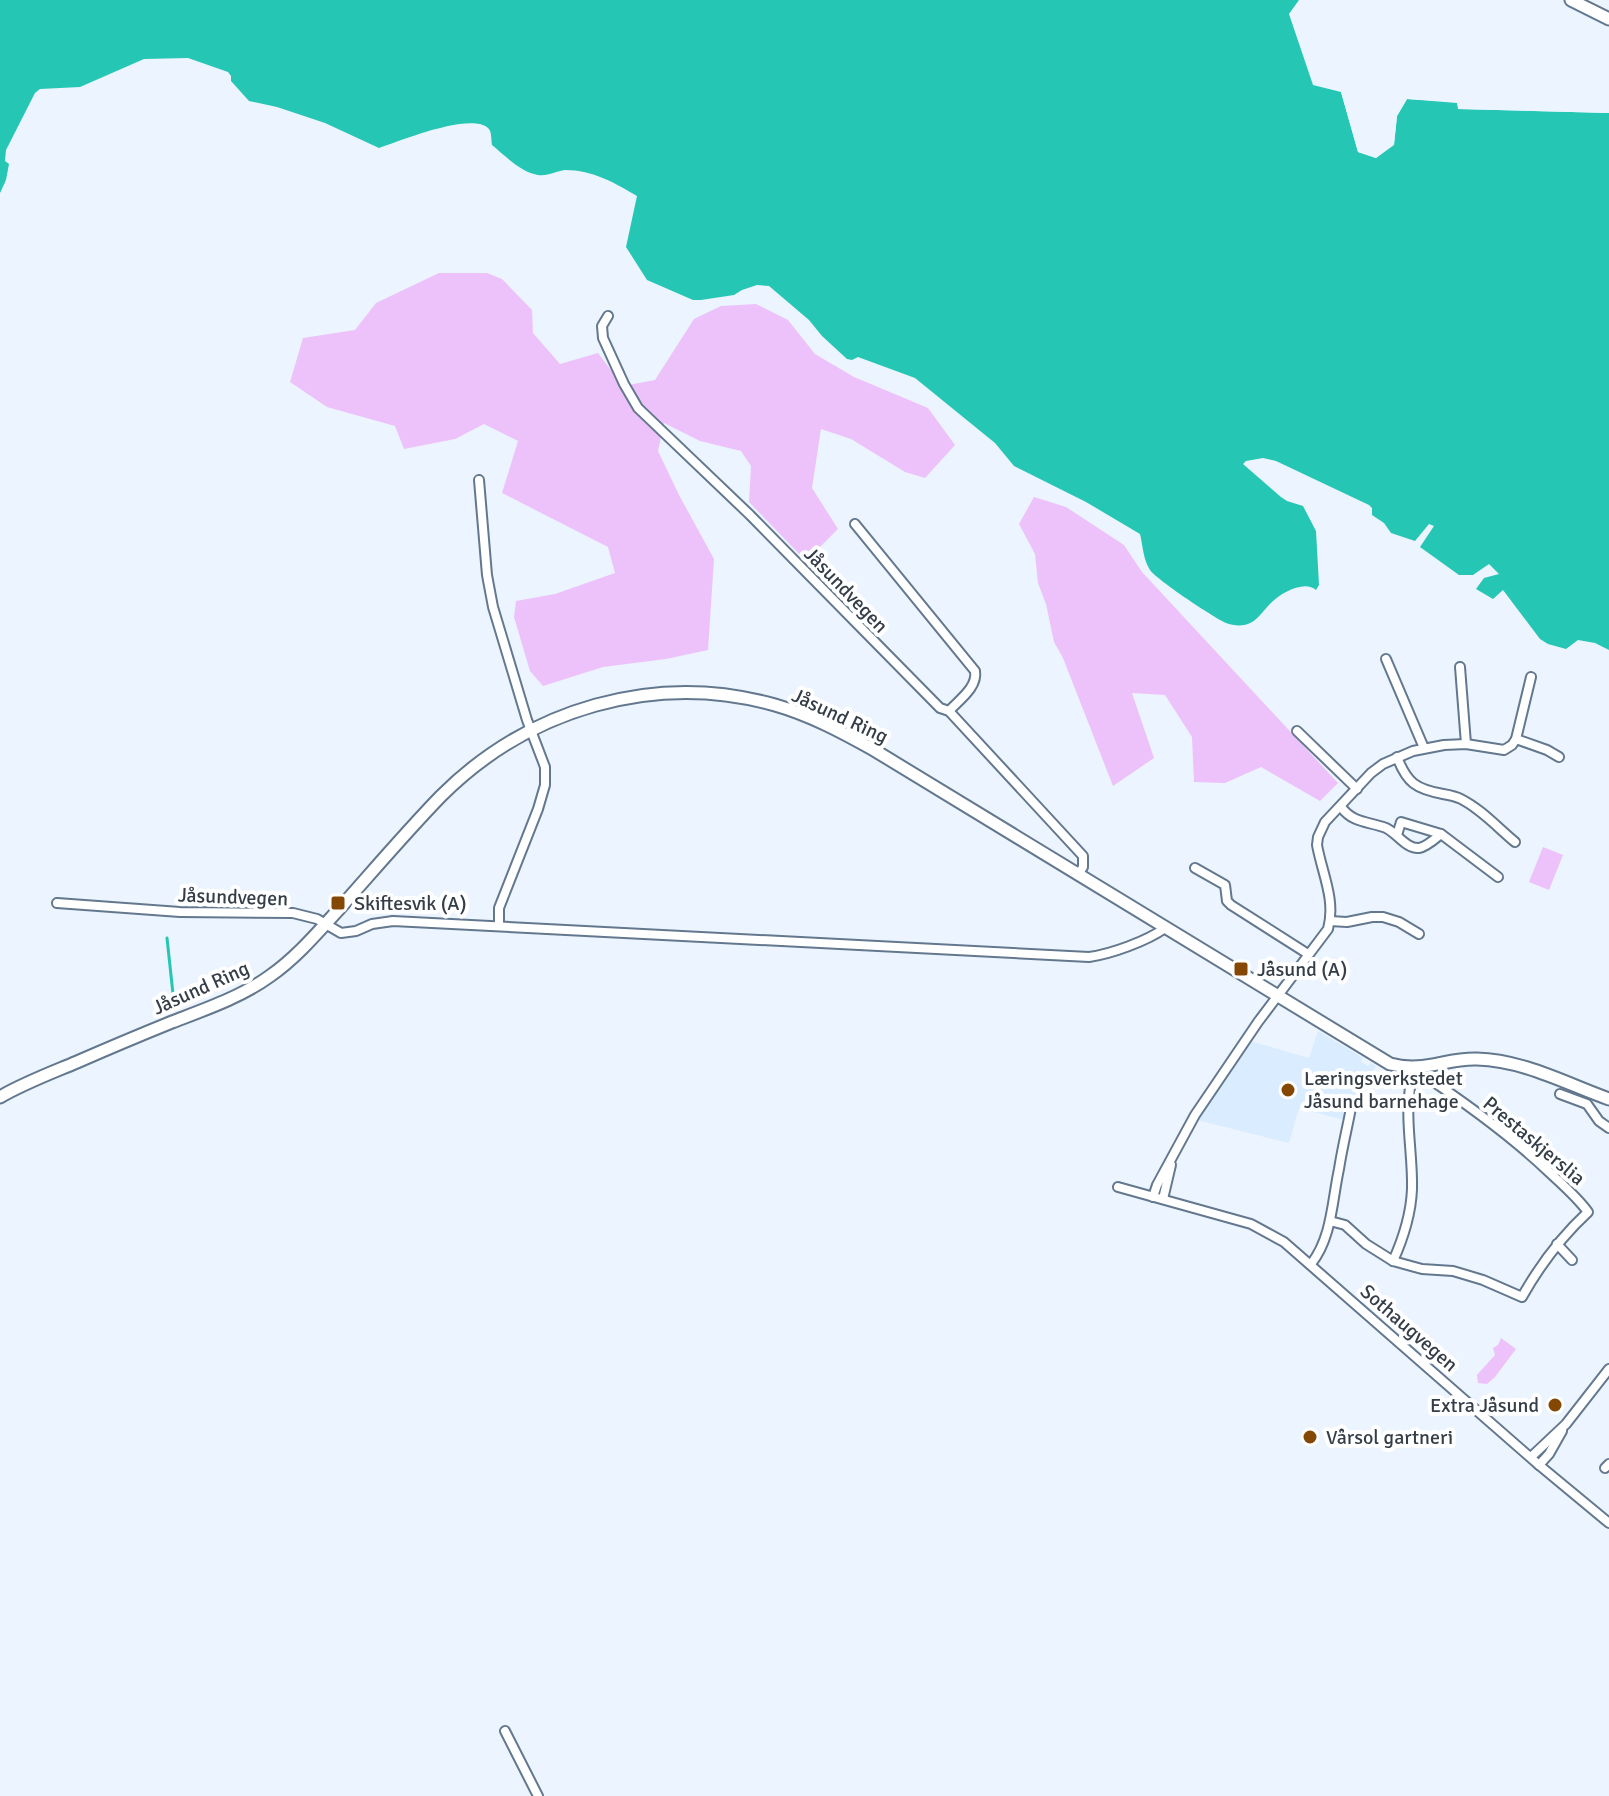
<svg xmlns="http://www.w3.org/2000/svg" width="1609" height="1796" font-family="Signika,sans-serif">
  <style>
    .built { fill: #daecff }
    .green { fill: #edc2fa }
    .water { fill: #26c6b5 }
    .pier { fill: #ebf4ff }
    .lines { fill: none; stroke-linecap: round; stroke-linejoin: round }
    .stream { stroke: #26c6b5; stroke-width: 3 }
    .minor-casing { stroke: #63788e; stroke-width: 12 }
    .secondary-casing { stroke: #63788e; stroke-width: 15 }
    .minor { stroke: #fff; stroke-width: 8 }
    .secondary { stroke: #fff; stroke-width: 11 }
    .poi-dot { fill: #844704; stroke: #fff; stroke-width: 3 }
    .labels { text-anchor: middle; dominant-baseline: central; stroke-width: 8; stroke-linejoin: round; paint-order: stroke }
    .street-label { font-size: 20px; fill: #353e48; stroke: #fff }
    .poi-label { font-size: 20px; fill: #353e48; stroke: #fff; text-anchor: start }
  </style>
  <rect width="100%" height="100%" fill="#ebf4ff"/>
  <path class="built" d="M 1318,1031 L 1363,1058 L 1361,1062 L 1368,1066 L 1371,1063 L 1376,1066 L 1366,1081 L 1355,1107 L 1347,1105 L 1344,1120 L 1299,1108 L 1289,1143 L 1197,1120 L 1221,1082 L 1250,1041 L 1309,1058 Z"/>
  <g class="green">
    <path d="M 439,273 L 487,273 L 502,279 L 532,310 L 533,333 L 560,364 L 598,353 L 623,386 L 655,380 L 694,319 L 721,306 L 756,304 L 788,320 L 815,354 L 854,377 L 928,408 L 955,445 L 925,478 L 905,472 L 851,439 L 821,429 L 812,488 L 838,529 L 806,561 L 749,502 L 751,466 L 741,451 L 700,441 L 664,423 L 658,451 L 679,495 L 714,559 L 708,650 L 666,659 L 603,667 L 543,686 L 530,671 L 514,617 L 516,601 L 555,594 L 615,573 L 608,547 L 502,493 L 518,441 L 484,424 L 455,439 L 404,449 L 395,426 L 327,407 L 290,382 L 303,338 L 355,330 L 376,303 Z"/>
    <path d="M 1034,497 L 1066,507 L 1124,545 L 1142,572 L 1338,783 L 1320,801 L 1261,767 L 1225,783 L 1194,782 L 1192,737 L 1165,695 L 1132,693 L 1154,758 L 1113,786 L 1063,658 L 1054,642 L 1046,604 L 1038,583 L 1035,554 L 1019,524 Z"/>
    <path d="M 1543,847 L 1563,855 L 1549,890 L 1529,882 Z"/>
    <path d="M 1501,1338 L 1516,1349 L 1495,1377 L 1487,1384 L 1478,1383 L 1477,1375 L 1495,1355 L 1493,1348 L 1498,1345 Z"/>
  </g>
  <path class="water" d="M 0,0 L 1299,0 L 1289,14 L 1313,85 L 1341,92 L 1358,152 L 1376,158 L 1394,145 L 1397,116 L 1407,99 L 1457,103 L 1459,109 L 1609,113 L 1609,650 L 1595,643 L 1578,640 L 1566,649 L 1548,644 L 1540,639 L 1503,590 L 1493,599 L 1476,589 L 1484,578 L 1499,574 L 1489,564 L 1473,575 L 1459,575 L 1420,547 L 1434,526 L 1429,524 L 1415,541 L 1391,533 L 1384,523 L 1372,515 L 1372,508 L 1369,505 L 1276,461 L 1263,458 L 1246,461 L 1243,464 L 1281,497 L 1287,501 L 1303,506 L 1316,531 L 1319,585 L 1316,590 C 1305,580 1282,592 1272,602 C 1263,610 1257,623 1244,625 C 1239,626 1231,625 1226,623 C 1213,617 1157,580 1150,570 C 1143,559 1143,546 1140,534 L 1086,502 L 1014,466 L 995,443 L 915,378 L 858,357 L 852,360 L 847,359 L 822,336 L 809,320 L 769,286 L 757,285 L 742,290 L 734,295 L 701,300 L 693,300 L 647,280 L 626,247 L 637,196 C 615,183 593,170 565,170 C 555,171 546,178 534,174 C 519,170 504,155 492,145 C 491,140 492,131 488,128 C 470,112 400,141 379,148 L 325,123 L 277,107 L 249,101 L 231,81 L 231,76 L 228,72 L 188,58 L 144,59 L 80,87 L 40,89 L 35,93 L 6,150 L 5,161 L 9,164 L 6,180 L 0,193 Z"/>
  <path class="pier" d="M 1345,91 L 1361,149 L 1375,154 L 1390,142 L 1393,114 L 1406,95 L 1458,99 L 1461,100 L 1462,105 L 1609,109 L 1609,113 L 1458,109 L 1457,102 L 1407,99 L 1397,116 L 1394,144 L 1376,158 L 1358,152 L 1341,92 Z"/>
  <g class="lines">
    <path class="stream" d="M 167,938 L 173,994"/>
    <g class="minor-casing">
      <g id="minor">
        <path d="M 608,316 L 602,326 L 603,338 L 624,384 L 638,408 L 750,515 L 940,708 L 949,711 L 1083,856 L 1083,867 L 1078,875"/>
        <path d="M 479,480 L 487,575 L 493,607 L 527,720 L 545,767 L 545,785 L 538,809 L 499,908 L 499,926"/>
        <path d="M 855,524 L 975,671 C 978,687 959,700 949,711"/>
        <path d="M 1386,659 L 1424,748"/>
        <path d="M 1460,667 L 1466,744"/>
        <path d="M 1297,731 L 1357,789"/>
        <path d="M 1516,739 L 1547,750 L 1559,757"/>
        <path d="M 1397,757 C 1407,783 1416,789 1443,794 C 1449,795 1455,796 1461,799 C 1481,809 1498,828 1515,842"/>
        <path d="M 1341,807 C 1354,824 1368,821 1386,828 C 1397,833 1406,849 1419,848 C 1426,847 1435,839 1441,834"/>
        <path d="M 1397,835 L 1401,822 L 1441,834 L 1498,877"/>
        <path d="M 1195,868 L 1225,885 L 1227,901 L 1231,905 L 1308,954"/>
        <path d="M 57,903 L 180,912 L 293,913 L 317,919 L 341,933 L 356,931 L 372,924 L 393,921 L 1089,957 C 1111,954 1147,941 1165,928"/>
        <path d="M 1330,921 L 1347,922 L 1372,917 L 1383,917 L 1399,922 L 1419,934"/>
        <path d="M 1560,1094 L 1587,1104 L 1599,1121 L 1609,1128"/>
        <path d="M 1118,1187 L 1251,1224 L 1284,1242 L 1539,1465 L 1609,1523"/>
        <path d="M 1153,1197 L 1157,1185 L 1195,1115 L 1258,1022 L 1328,929 C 1336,900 1322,873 1317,845 L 1318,837 L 1325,822 L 1371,773 L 1383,764 L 1413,751 L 1444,745 L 1466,744 L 1504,750 L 1512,745 L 1516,739 L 1531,677"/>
        <path d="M 1163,1199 L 1171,1165"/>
        <path d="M 1330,1221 L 1345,1225 L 1366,1244 L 1393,1261 L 1422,1269 L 1453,1271 L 1483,1280 L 1522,1297 C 1540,1265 1561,1237 1588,1212 C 1577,1197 1563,1185 1549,1172 C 1510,1135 1467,1104 1422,1074 L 1421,1068"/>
        <path d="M 1557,1244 L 1572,1260"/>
        <path d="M 1393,1261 C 1403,1239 1411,1214 1412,1189 C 1413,1153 1404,1118 1411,1082"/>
        <path d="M 1311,1264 C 1332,1238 1332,1201 1339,1169 C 1342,1149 1347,1129 1351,1108"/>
        <path d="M 1531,1457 L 1566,1424 L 1609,1369"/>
        <path d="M 1539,1465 L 1549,1454 L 1562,1431"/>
        <path d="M 1605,1468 L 1609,1464"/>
        <path d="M 505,1731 L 538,1796"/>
      </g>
    </g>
    <g class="secondary-casing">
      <g id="secondary">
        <path d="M 1571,0 L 1609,19"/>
        <path d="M 0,1097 C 24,1083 51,1073 77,1062 C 109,1048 140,1035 172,1022 C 206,1009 241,997 270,976 C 297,957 318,932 340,908 C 373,871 406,832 441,796 C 528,709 655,671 775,705 C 810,715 842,732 874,750 L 1390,1064 C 1424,1073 1445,1058 1477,1059 C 1523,1060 1567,1084 1609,1099"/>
      </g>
    </g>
    <use href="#minor" class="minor"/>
    <use href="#secondary" class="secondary"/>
  </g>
  <g class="poi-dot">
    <rect x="330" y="895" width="16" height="16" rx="4"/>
    <rect x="1233" y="961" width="16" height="16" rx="4"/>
    <circle cx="1288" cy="1090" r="8"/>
    <circle cx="1555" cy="1405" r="8"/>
    <circle cx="1310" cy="1437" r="8"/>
  </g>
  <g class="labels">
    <g class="street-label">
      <text transform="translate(846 590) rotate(46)">Jåsundvegen</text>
      <text transform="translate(840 716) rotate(25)">Jåsund Ring</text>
      <text transform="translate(233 897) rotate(2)">Jåsundvegen</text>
      <text transform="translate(201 988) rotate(-24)">Jåsund Ring</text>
      <text transform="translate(1534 1141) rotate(40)">Prestaskjerslia</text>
      <text transform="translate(1409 1328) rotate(41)">Sothaugvegen</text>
    </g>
    <g class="poi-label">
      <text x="354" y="903">Skiftesvik (A)</text>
      <text x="1257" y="969">Jåsund (A)</text>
      <text x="1304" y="1078">Læringsverkstedet<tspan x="1304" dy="23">Jåsund barnehage</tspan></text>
      <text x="1539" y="1405" text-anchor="end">Extra Jåsund</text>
      <text x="1326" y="1437">Vårsol gartneri</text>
    </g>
  </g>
</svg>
